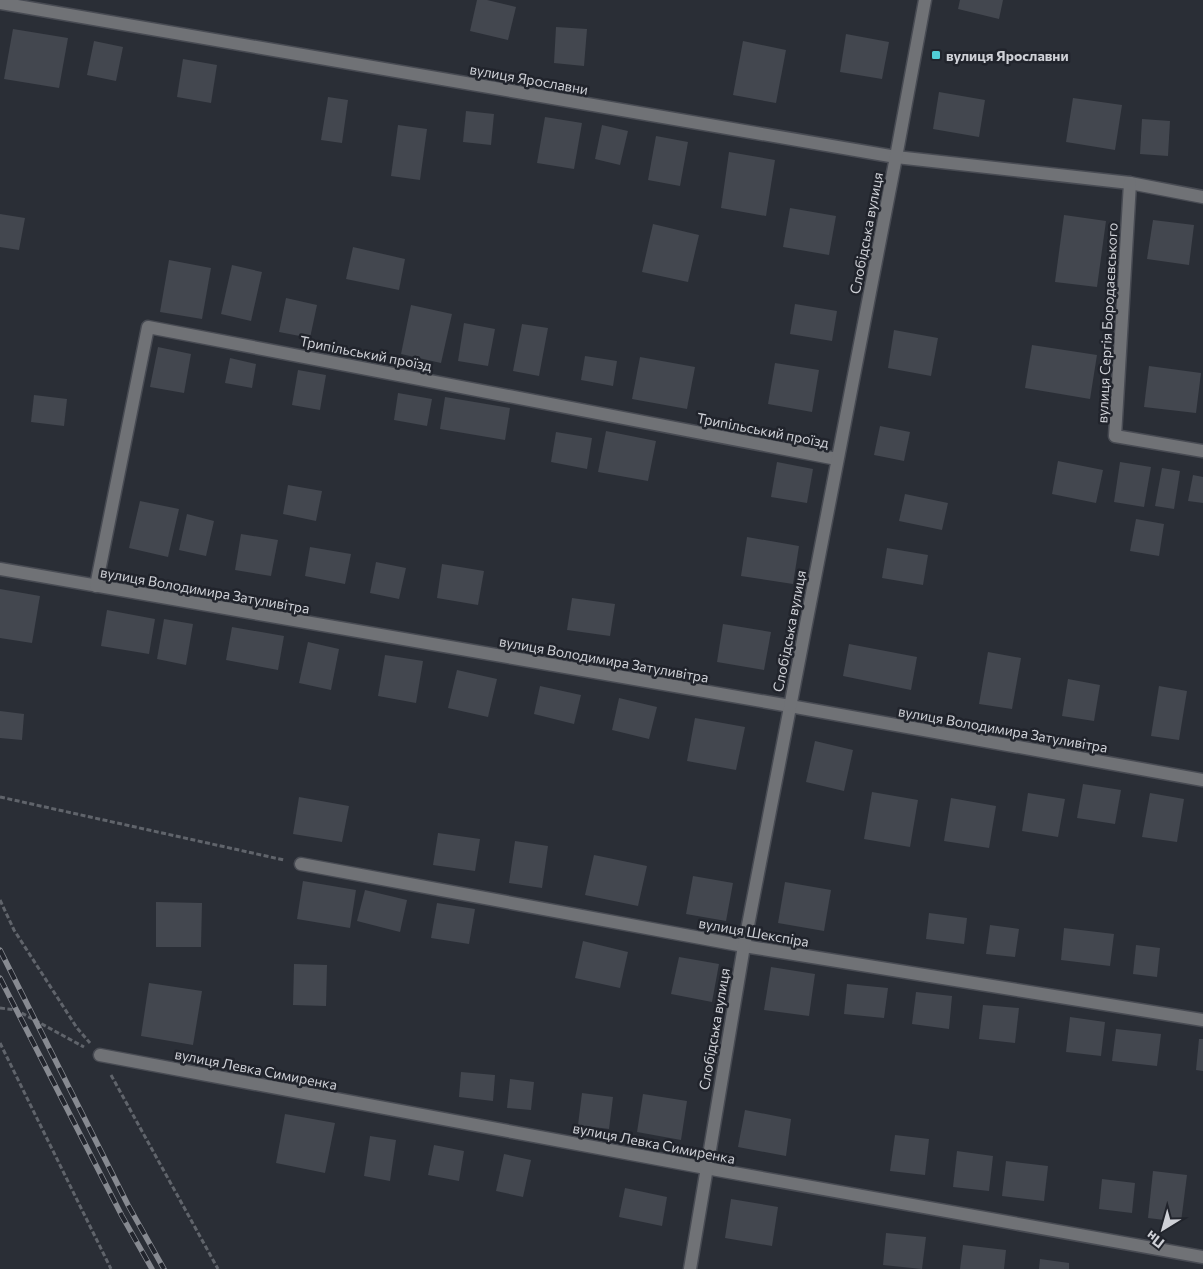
<svg xmlns="http://www.w3.org/2000/svg" width="1203" height="1269" font-family="Commissioner,sans-serif">
  <style>
    .building { fill: #43474f }
    .lines { fill: none; stroke-linecap: round; stroke-linejoin: round }
    .minor-casing { stroke: #484b53; stroke-width: 15 }
    .path { stroke: #60646b; stroke-width: 3; stroke-dasharray: 5 2.5; stroke-linecap: butt }
    .minor { stroke: #707276; stroke-width: 12 }
    .rail-casing { stroke: #878a91; stroke-width: 5.5 }
    .rail { stroke: #21242c; stroke-width: 4; stroke-dasharray: 11; stroke-linecap: butt }
    .poi-dot { fill: #51ccd5; stroke: #21242c; stroke-width: 2 }
    .labels { text-anchor: middle; dominant-baseline: central; stroke-width: 5; stroke-linejoin: round; paint-order: stroke }
    .poi-label { font-size: 14px; font-weight: bold; fill: #cfd1d7; stroke: #21242c; text-anchor: start }
    .street-label { font-size: 14px; fill: #cfd1d7; stroke: #21242c }
  </style>
  <rect width="100%" height="100%" fill="#2a2e36"/>
  <g class="building">
    <path d="M 477,0 L 487,0 L 516,7 L 508,40 L 470,31 Z"/>
    <path d="M 960,0 L 1003,0 L 999,19 L 958,9 Z"/>
    <path d="M 556,27 L 587,29 L 584,66 L 554,63 Z"/>
    <path d="M 13,29 L 68,38 L 59,88 L 4,79 Z"/>
    <path d="M 846,34 L 889,42 L 882,79 L 840,72 Z"/>
    <path d="M 94,41 L 123,47 L 116,81 L 87,75 Z"/>
    <path d="M 743,41 L 786,50 L 776,103 L 733,95 Z"/>
    <path d="M 183,59 L 217,65 L 211,103 L 177,97 Z"/>
    <path d="M 939,92 L 985,100 L 979,137 L 933,129 Z"/>
    <path d="M 328,97 L 348,100 L 342,143 L 321,140 Z"/>
    <path d="M 1073,98 L 1122,105 L 1115,150 L 1066,142 Z"/>
    <path d="M 466,111 L 494,114 L 491,145 L 463,142 Z"/>
    <path d="M 545,117 L 582,123 L 574,169 L 537,163 Z"/>
    <path d="M 1142,119 L 1170,121 L 1168,156 L 1140,154 Z"/>
    <path d="M 398,125 L 427,129 L 420,180 L 391,176 Z"/>
    <path d="M 602,125 L 628,131 L 620,165 L 595,159 Z"/>
    <path d="M 656,136 L 688,142 L 680,186 L 648,180 Z"/>
    <path d="M 729,152 L 775,160 L 766,216 L 721,208 Z"/>
    <path d="M 790,208 L 836,216 L 829,255 L 783,247 Z"/>
    <path d="M 0,214 L 25,218 L 19,250 L 0,247 Z"/>
    <path d="M 1064,215 L 1106,221 L 1097,287 L 1055,282 Z"/>
    <path d="M 1153,220 L 1194,225 L 1189,265 L 1147,259 Z"/>
    <path d="M 653,224 L 699,235 L 688,282 L 642,272 Z"/>
    <path d="M 353,247 L 405,259 L 399,290 L 346,279 Z"/>
    <path d="M 169,260 L 211,268 L 202,319 L 160,312 Z"/>
    <path d="M 232,265 L 262,272 L 251,321 L 221,314 Z"/>
    <path d="M 286,298 L 317,305 L 310,338 L 279,332 Z"/>
    <path d="M 795,304 L 837,311 L 832,341 L 790,334 Z"/>
    <path d="M 411,305 L 452,314 L 441,363 L 401,354 Z"/>
    <path d="M 464,323 L 495,329 L 488,366 L 458,361 Z"/>
    <path d="M 522,324 L 548,328 L 539,376 L 513,371 Z"/>
    <path d="M 894,330 L 938,338 L 931,376 L 888,368 Z"/>
    <path d="M 1032,345 L 1097,355 L 1090,399 L 1025,388 Z"/>
    <path d="M 158,347 L 191,354 L 184,393 L 150,387 Z"/>
    <path d="M 585,356 L 617,361 L 613,386 L 581,380 Z"/>
    <path d="M 640,357 L 695,367 L 687,409 L 632,399 Z"/>
    <path d="M 230,358 L 256,364 L 252,388 L 225,383 Z"/>
    <path d="M 775,363 L 819,370 L 812,412 L 768,404 Z"/>
    <path d="M 1149,366 L 1201,373 L 1196,413 L 1144,407 Z"/>
    <path d="M 298,370 L 326,375 L 320,410 L 292,405 Z"/>
    <path d="M 398,393 L 432,399 L 427,426 L 394,420 Z"/>
    <path d="M 34,395 L 67,399 L 64,426 L 31,422 Z"/>
    <path d="M 445,397 L 510,408 L 505,440 L 440,429 Z"/>
    <path d="M 880,426 L 910,432 L 904,461 L 874,455 Z"/>
    <path d="M 606,431 L 656,441 L 648,481 L 598,472 Z"/>
    <path d="M 556,432 L 592,438 L 587,469 L 551,462 Z"/>
    <path d="M 1058,461 L 1103,470 L 1096,503 L 1052,494 Z"/>
    <path d="M 777,462 L 813,469 L 807,503 L 771,497 Z"/>
    <path d="M 1120,462 L 1151,467 L 1144,507 L 1114,502 Z"/>
    <path d="M 1162,468 L 1180,471 L 1174,509 L 1155,506 Z"/>
    <path d="M 1193,475 L 1203,477 L 1203,503 L 1188,501 Z"/>
    <path d="M 288,485 L 322,491 L 316,521 L 283,514 Z"/>
    <path d="M 905,494 L 948,503 L 942,530 L 899,521 Z"/>
    <path d="M 140,501 L 179,509 L 168,557 L 129,548 Z"/>
    <path d="M 187,514 L 214,521 L 206,556 L 179,550 Z"/>
    <path d="M 1136,519 L 1164,524 L 1159,556 L 1130,551 Z"/>
    <path d="M 241,534 L 278,540 L 271,576 L 235,570 Z"/>
    <path d="M 747,537 L 799,546 L 793,584 L 741,576 Z"/>
    <path d="M 310,547 L 351,554 L 345,584 L 305,576 Z"/>
    <path d="M 887,548 L 928,555 L 923,585 L 882,578 Z"/>
    <path d="M 376,562 L 406,568 L 399,599 L 370,593 Z"/>
    <path d="M 442,564 L 484,571 L 478,605 L 437,598 Z"/>
    <path d="M 0,589 L 40,596 L 32,643 L 0,638 Z"/>
    <path d="M 572,598 L 615,604 L 610,636 L 567,630 Z"/>
    <path d="M 107,610 L 155,619 L 149,654 L 101,646 Z"/>
    <path d="M 164,619 L 193,624 L 186,665 L 157,659 Z"/>
    <path d="M 723,624 L 771,632 L 764,670 L 717,662 Z"/>
    <path d="M 232,627 L 284,636 L 278,670 L 226,660 Z"/>
    <path d="M 308,642 L 339,649 L 331,690 L 299,683 Z"/>
    <path d="M 849,644 L 917,657 L 911,690 L 843,676 Z"/>
    <path d="M 988,652 L 1021,658 L 1012,709 L 979,704 Z"/>
    <path d="M 385,655 L 423,661 L 416,703 L 378,696 Z"/>
    <path d="M 457,670 L 497,679 L 488,717 L 448,708 Z"/>
    <path d="M 1068,679 L 1100,685 L 1094,721 L 1062,716 Z"/>
    <path d="M 540,686 L 581,695 L 574,724 L 534,714 Z"/>
    <path d="M 1159,686 L 1187,691 L 1179,740 L 1151,736 Z"/>
    <path d="M 619,698 L 657,707 L 649,739 L 612,730 Z"/>
    <path d="M 0,711 L 24,714 L 22,740 L 0,738 Z"/>
    <path d="M 695,718 L 745,727 L 736,770 L 687,761 Z"/>
    <path d="M 815,741 L 853,750 L 844,791 L 806,782 Z"/>
    <path d="M 1083,784 L 1121,790 L 1115,824 L 1077,818 Z"/>
    <path d="M 872,792 L 918,800 L 910,847 L 864,839 Z"/>
    <path d="M 1028,793 L 1065,799 L 1058,837 L 1022,831 Z"/>
    <path d="M 1150,793 L 1184,799 L 1177,842 L 1142,837 Z"/>
    <path d="M 299,797 L 349,806 L 342,842 L 293,834 Z"/>
    <path d="M 951,798 L 996,806 L 989,848 L 944,841 Z"/>
    <path d="M 438,833 L 480,839 L 475,871 L 433,865 Z"/>
    <path d="M 515,841 L 548,846 L 542,888 L 509,883 Z"/>
    <path d="M 594,855 L 647,866 L 638,906 L 585,895 Z"/>
    <path d="M 693,876 L 733,883 L 726,921 L 686,914 Z"/>
    <path d="M 303,881 L 356,890 L 350,928 L 297,919 Z"/>
    <path d="M 785,882 L 831,890 L 824,931 L 778,923 Z"/>
    <path d="M 365,890 L 407,900 L 400,932 L 357,921 Z"/>
    <path d="M 156,902 L 202,903 L 201,947 L 156,947 Z"/>
    <path d="M 437,903 L 475,909 L 469,944 L 431,938 Z"/>
    <path d="M 929,913 L 967,918 L 964,944 L 926,939 Z"/>
    <path d="M 990,925 L 1019,929 L 1015,957 L 986,954 Z"/>
    <path d="M 1064,928 L 1114,934 L 1110,966 L 1061,960 Z"/>
    <path d="M 583,941 L 628,952 L 620,988 L 575,978 Z"/>
    <path d="M 1136,945 L 1160,948 L 1157,977 L 1133,974 Z"/>
    <path d="M 679,957 L 719,964 L 712,1002 L 671,994 Z"/>
    <path d="M 294,964 L 327,965 L 326,1006 L 293,1005 Z"/>
    <path d="M 771,967 L 815,974 L 809,1016 L 764,1010 Z"/>
    <path d="M 149,983 L 202,991 L 193,1045 L 141,1036 Z"/>
    <path d="M 847,984 L 888,988 L 884,1018 L 844,1014 Z"/>
    <path d="M 916,992 L 952,996 L 949,1029 L 912,1024 Z"/>
    <path d="M 983,1005 L 1019,1008 L 1015,1043 L 979,1039 Z"/>
    <path d="M 1070,1017 L 1105,1022 L 1101,1056 L 1066,1052 Z"/>
    <path d="M 1116,1029 L 1161,1034 L 1157,1066 L 1112,1061 Z"/>
    <path d="M 1199,1039 L 1203,1039 L 1203,1071 L 1196,1070 Z"/>
    <path d="M 461,1072 L 495,1075 L 493,1101 L 459,1097 Z"/>
    <path d="M 510,1079 L 534,1082 L 531,1110 L 507,1108 Z"/>
    <path d="M 582,1093 L 613,1097 L 609,1129 L 578,1125 Z"/>
    <path d="M 643,1094 L 687,1101 L 681,1140 L 637,1132 Z"/>
    <path d="M 745,1110 L 791,1119 L 786,1156 L 738,1147 Z"/>
    <path d="M 285,1114 L 335,1123 L 325,1173 L 276,1163 Z"/>
    <path d="M 895,1135 L 929,1139 L 925,1175 L 890,1171 Z"/>
    <path d="M 370,1136 L 396,1140 L 390,1181 L 364,1176 Z"/>
    <path d="M 434,1145 L 464,1151 L 459,1181 L 428,1175 Z"/>
    <path d="M 957,1151 L 993,1156 L 989,1191 L 953,1187 Z"/>
    <path d="M 504,1154 L 531,1160 L 523,1197 L 496,1191 Z"/>
    <path d="M 1006,1161 L 1048,1166 L 1044,1201 L 1002,1196 Z"/>
    <path d="M 1153,1171 L 1187,1175 L 1181,1222 L 1148,1218 Z"/>
    <path d="M 1102,1179 L 1135,1183 L 1132,1213 L 1099,1209 Z"/>
    <path d="M 625,1188 L 667,1197 L 662,1226 L 619,1217 Z"/>
    <path d="M 731,1199 L 778,1207 L 772,1246 L 725,1238 Z"/>
    <path d="M 886,1233 L 926,1237 L 922,1269 L 883,1265 Z"/>
    <path d="M 963,1245 L 1006,1250 L 1004,1269 L 960,1269 Z"/>
    <path d="M 1040,1259 L 1069,1263 L 1069,1269 L 1039,1269 Z"/>
  </g>
  <g class="lines">
    <g class="minor-casing">
      <g id="minor">
        <path d="M 0,3 L 896,157 L 1130,183 L 1203,197"/>
        <path d="M 1130,183 L 1115,436 L 1203,451"/>
        <path d="M 0,569 L 790,706 L 1203,780"/>
        <path d="M 96,586 L 148,327 L 837,459"/>
        <path d="M 301,864 L 744,946 L 1203,1020"/>
        <path d="M 100,1055 L 706,1168 L 1203,1257"/>
        <path d="M 690,1269 L 744,946 L 896,157 L 925,0"/>
      </g>
    </g>
    <g class="path">
      <path d="M 0,797 L 284,860"/>
      <path d="M 0,900 L 14,930 L 77,1028 L 90,1043"/>
      <path d="M 0,1008 L 16,1010 L 84,1047"/>
      <path d="M 0,1043 L 111,1269"/>
      <path d="M 111,1075 L 218,1269"/>
    </g>
    <use href="#minor" class="minor"/>
    <g class="rail-casing">
      <g id="rail">
        <path d="M 0,950 L 128,1205 L 164,1269"/>
        <path d="M 0,978 L 122,1216 L 152,1269"/>
      </g>
    </g>
    <use href="#rail" class="rail"/>
  </g>
  <rect class="poi-dot" x="931" y="50" width="10" height="10" rx="2.5"/>
  <g class="labels">
    <g class="poi-label">
      <text x="946" y="55">вулиця Ярославни</text>
    </g>
    <g class="street-label">
      <text transform="translate(529 79) rotate(10)">вулиця Ярославни</text>
      <text transform="translate(866 233) rotate(-79)">Слобідська вулиця</text>
      <text transform="translate(1107 323) rotate(-87)">вулиця Сергія Бородаєвського</text>
      <text transform="translate(366 353) rotate(11)">Трипільський проїзд</text>
      <text transform="translate(763 430) rotate(11)">Трипільський проїзд</text>
      <text transform="translate(205 590) rotate(10)">вулиця Володимира Затуливітра</text>
      <text transform="translate(789 631) rotate(-79)">Слобідська вулиця</text>
      <text transform="translate(604 659) rotate(10)">вулиця Володимира Затуливітра</text>
      <text transform="translate(1003 729) rotate(10)">вулиця Володимира Затуливітра</text>
      <text transform="translate(754 932) rotate(10)">вулиця Шекспіра</text>
      <text transform="translate(714 1029) rotate(-80)">Слобідська вулиця</text>
      <text transform="translate(256 1069) rotate(11)">вулиця Левка Симиренка</text>
      <text transform="translate(654 1143) rotate(11)">вулиця Левка Симиренка</text>
    </g>
  </g>
  <g transform="translate(1163 1229) rotate(217)" stroke="#21242c" stroke-width="4" paint-order="stroke">
  <path d="M0-4L9 19L0 12L-9 19Z" fill="#cfd1d7"/>
  <text y="-8" font-size="14" font-weight="bold" text-anchor="middle" fill="#cfd1d7">Пн</text>
  </g>
</svg>
